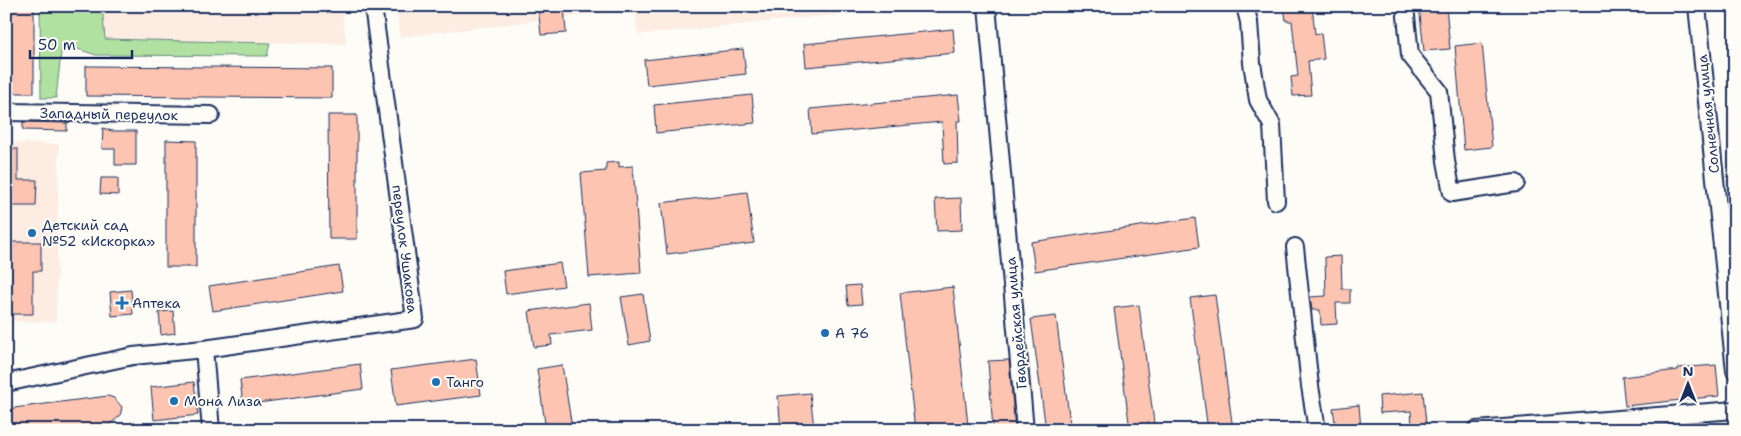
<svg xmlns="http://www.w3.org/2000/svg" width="1741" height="436" font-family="'Shantell Sans',sans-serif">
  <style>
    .built { fill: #fdece2 }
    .green { fill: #b1e1a1; stroke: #668880 }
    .building { fill: #fdc5b1; stroke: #1b2f5e }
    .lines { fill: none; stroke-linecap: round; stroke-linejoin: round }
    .street-casing { stroke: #1b2f5e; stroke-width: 20 }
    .street { stroke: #fdfcf7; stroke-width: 16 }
    .poi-dot { fill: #1f6fb2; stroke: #fdfcf7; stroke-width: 2 }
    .labels { text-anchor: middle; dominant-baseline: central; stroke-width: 4; stroke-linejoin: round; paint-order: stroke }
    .street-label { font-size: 14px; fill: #1b2f5e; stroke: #fdfcf7 }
    .poi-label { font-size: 14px; fill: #1b2f5e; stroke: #fdfcf7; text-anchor: start }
  </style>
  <rect width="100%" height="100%" fill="#fdfcf7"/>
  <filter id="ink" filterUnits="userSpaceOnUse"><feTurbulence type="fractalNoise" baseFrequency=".02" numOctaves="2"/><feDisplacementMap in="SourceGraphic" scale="10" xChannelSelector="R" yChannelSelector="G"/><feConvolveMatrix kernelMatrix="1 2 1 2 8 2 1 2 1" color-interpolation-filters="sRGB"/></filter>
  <g filter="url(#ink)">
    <g class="built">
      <path d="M 102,6 L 342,6 L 346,44 L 105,39 Z"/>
      <path d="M 396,6 L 616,6 L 616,11 L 400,37 Z"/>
      <path d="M 634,6 L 923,6 L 638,35 Z"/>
      <path d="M 6,143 L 59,144 L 56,322 L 6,321 Z"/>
    </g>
    <path class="green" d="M 40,6 L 102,6 L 105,39 L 270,43 L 267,56 L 96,55 L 62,44 L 56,98 L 41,98 Z"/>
    <g class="building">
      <rect x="8" y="6" width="26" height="87"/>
      <path d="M 538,6 L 564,6 L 566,33 L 541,35 Z"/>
      <path d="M 1284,6 L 1312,6 L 1315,34 L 1321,33 L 1324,59 L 1308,61 L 1311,95 L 1293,96 L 1291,77 L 1298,76 L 1292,21 L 1286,21 Z"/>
      <path d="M 1419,6 L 1446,6 L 1450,49 L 1424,51 Z"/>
      <path d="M 953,29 L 955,53 L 806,67 L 804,44 Z"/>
      <path d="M 1482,43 L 1492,147 L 1464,150 L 1455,46 Z"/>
      <path d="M 743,49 L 746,74 L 647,85 L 644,60 Z"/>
      <path d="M 86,66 L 332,68 L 332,98 L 86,96 Z"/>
      <path d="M 752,95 L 755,123 L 656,133 L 654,105 Z"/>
      <path d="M 958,95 L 961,121 L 957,121 L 958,163 L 944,164 L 942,122 L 812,134 L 810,109 Z"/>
      <path d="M 328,115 L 357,115 L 357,239 L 329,239 Z"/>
      <path d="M 23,122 L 67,123 L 67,131 L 23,130 Z"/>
      <path d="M 103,128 L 112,131 L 136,131 L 136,165 L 115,165 L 115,149 L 102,149 Z"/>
      <path d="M 166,140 L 196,141 L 196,267 L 166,267 Z"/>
      <path d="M 6,149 L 18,149 L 18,180 L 37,180 L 36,206 L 6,206 Z"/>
      <path d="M 619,162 L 619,167 L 633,166 L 641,273 L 589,277 L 581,173 L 606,171 L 606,163 Z"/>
      <path d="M 101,178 L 118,178 L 118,195 L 100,194 Z"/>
      <path d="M 747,192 L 754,243 L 667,254 L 661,203 Z"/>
      <path d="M 961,198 L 962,230 L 937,231 L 935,199 Z"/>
      <path d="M 1195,218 L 1199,247 L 1035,271 L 1031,242 Z"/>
      <path d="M 6,242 L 41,242 L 41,271 L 33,271 L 33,314 L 6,314 L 7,289 L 9,289 L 9,256 L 6,256 Z"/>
      <path d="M 1341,256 L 1342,289 L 1350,289 L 1350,303 L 1336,303 L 1337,324 L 1321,325 L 1320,310 L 1312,310 L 1310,297 L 1326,296 L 1325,257 Z"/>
      <path d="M 560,263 L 564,286 L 506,294 L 503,271 Z"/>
      <path d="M 339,266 L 343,291 L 213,311 L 209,286 Z"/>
      <path d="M 860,285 L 862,304 L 848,305 L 846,286 Z"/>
      <path d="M 953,287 L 968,425 L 915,430 L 900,293 Z"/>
      <path d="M 131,290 L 133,314 L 112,316 L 110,292 Z"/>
      <path d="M 643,294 L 650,341 L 629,345 L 621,297 Z"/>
      <path d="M 1215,295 L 1233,430 L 1208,430 L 1190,298 Z"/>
      <path d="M 589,303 L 592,330 L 551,335 L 552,345 L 534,347 L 529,311 Z"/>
      <path d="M 1139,305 L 1149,385 L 1155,430 L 1130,430 L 1114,308 Z"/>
      <path d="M 173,311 L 175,333 L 161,335 L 159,312 Z"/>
      <path d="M 1056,316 L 1061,356 L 1071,430 L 1046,430 L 1031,319 Z"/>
      <path d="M 476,359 L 481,395 L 396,406 L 391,370 Z"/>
      <path d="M 1009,360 L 1015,430 L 993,430 L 988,361 Z"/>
      <path d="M 360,364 L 363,389 L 243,405 L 240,380 Z"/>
      <path d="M 562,365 L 572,428 L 546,430 L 537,369 Z"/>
      <path d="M 1716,365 L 1719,396 L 1625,406 L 1622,377 L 1678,370 L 1678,368 Z"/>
      <path d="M 194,382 L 198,415 L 154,420 L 151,387 Z"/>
      <path d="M 1423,392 L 1426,424 L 1412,425 L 1411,411 L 1380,413 L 1379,396 Z"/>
      <path d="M 810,393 L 814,428 L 781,430 L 778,396 Z"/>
      <path d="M 108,396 L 114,398 L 122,407 L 120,416 L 109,425 L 76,430 L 6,430 L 6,409 Z"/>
      <path d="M 1359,405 L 1361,430 L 1336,430 L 1333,408 Z"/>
    </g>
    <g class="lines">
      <g class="street-casing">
        <g id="street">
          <path d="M 987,6 L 1025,430"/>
          <path d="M 1245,6 L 1249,22 L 1252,63 L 1258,100 L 1272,125 L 1276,201"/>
          <path d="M 1405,6 L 1410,55 L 1439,91 L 1446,161 L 1452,193 L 1516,183"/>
          <path d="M 1697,6 L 1735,371"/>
          <path d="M 6,112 L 211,115"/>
          <path d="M 1295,247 L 1310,386 L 1317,430"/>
          <path d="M 6,383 L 133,356 L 204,349"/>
          <path d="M 211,430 L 204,349 L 415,319 L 373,6"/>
          <path d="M 1476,430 L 1735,410"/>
        </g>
      </g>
      <use href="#street" class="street"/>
    </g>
  </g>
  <g class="poi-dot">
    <circle cx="32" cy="233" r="5"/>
    <path d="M119.5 295.5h5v5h5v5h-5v5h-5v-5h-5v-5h5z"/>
    <circle cx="825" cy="333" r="5"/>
    <circle cx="436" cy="382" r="5"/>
    <circle cx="174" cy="401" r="5"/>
  </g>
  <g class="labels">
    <g class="street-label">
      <text transform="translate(109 114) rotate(1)">Западный переулок</text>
      <text transform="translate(1708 114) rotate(-96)">Солнечная улица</text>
      <text transform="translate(405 249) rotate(83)">переулок Ушакова</text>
      <text transform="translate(1016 323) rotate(-95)">Гвардейская улица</text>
    </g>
    <g class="poi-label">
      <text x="42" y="225">Детский сад<tspan x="42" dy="16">№52 «Искорка»</tspan></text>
      <text x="132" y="303">Аптека</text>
      <text x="835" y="333">А 76</text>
      <text x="446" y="382">Танго</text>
      <text x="184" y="401">Мона Лиза</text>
    </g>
  </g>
  <rect width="1741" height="436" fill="none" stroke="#fdfcf7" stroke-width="25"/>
  <rect x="12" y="12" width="1716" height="411" fill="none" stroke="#1b2f5e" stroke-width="2" filter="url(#ink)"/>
  <g transform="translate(1688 384)" stroke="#fdfcf7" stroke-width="4" paint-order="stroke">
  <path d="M0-4L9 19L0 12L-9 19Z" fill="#1b2f5e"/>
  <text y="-8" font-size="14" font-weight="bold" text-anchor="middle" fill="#1b2f5e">N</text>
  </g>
  <path d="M30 50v8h102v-8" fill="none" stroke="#1b2f5e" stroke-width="2.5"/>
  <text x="38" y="50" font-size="15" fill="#1b2f5e" stroke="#fdfcf7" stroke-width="4" paint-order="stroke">50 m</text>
</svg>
